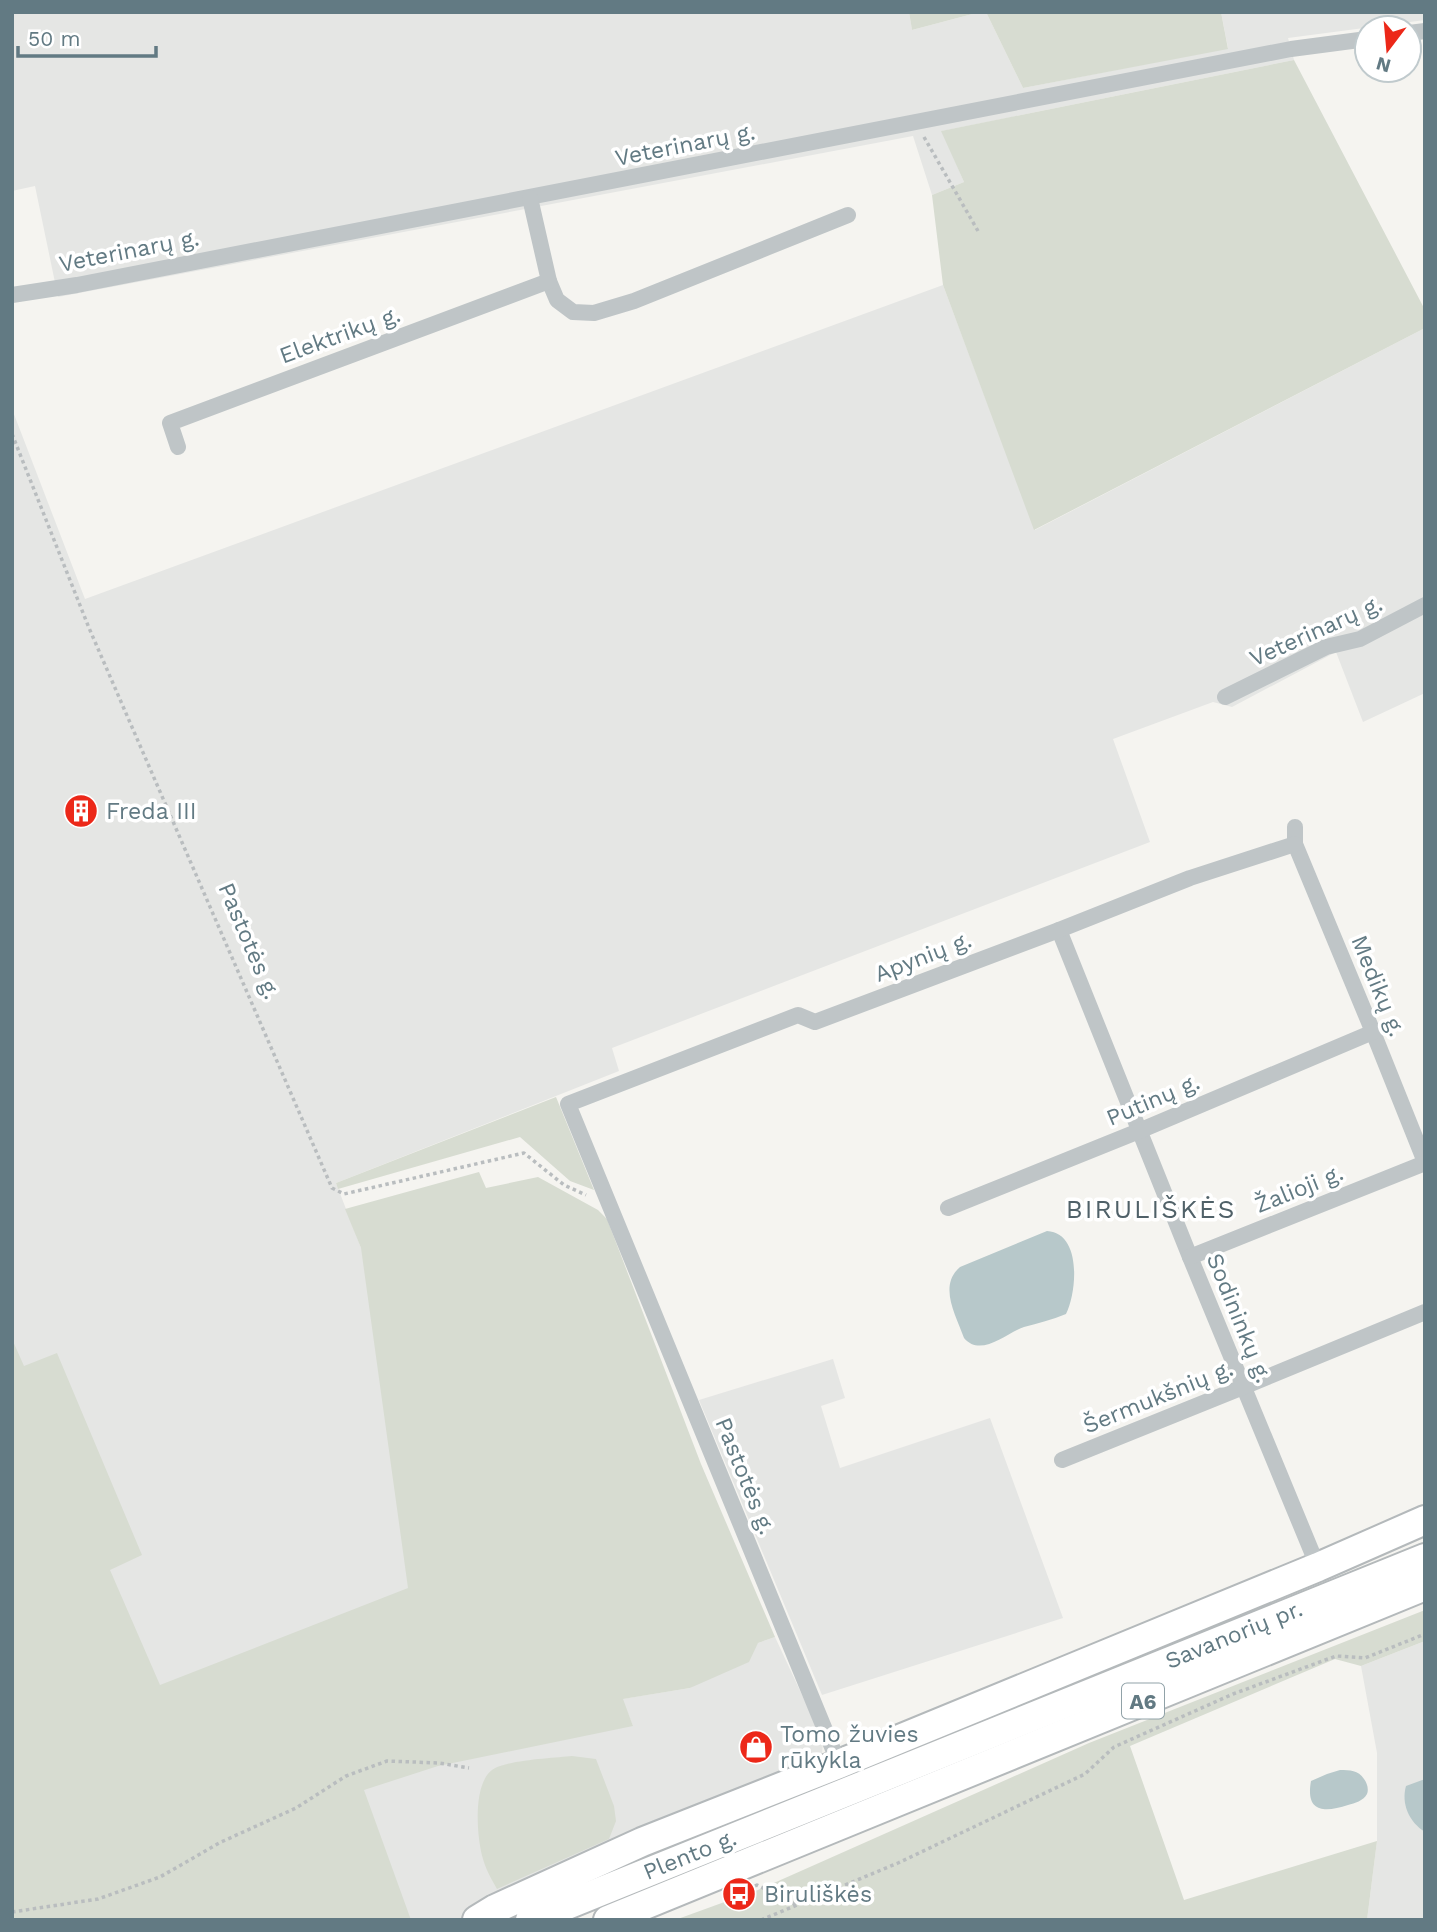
<svg xmlns="http://www.w3.org/2000/svg" width="1437" height="1932" font-family="'Work Sans',sans-serif">
  <style>
    .built { fill: #e5e6e4 }
    .green { fill: #d7dcd1 }
    .water { fill: #b7c8ca }
    .lines { fill: none; stroke-linecap: round; stroke-linejoin: round }
    .highway-casing { stroke: #b4b9bb; stroke-width: 32 }
    .path { stroke: #b9bdbf; stroke-width: 3.5; stroke-dasharray: 3.5 3.5; stroke-linecap: butt }
    .street { stroke: #bfc5c7; stroke-width: 16 }
    .highway { stroke: #fff; stroke-width: 28 }
    .labels { text-anchor: middle; dominant-baseline: central; stroke-width: 7; stroke-linejoin: round; paint-order: stroke }
    .shield { fill: #fff; stroke: #91a2a8; stroke-width: 2 }
    .shield-label { font-size: 21px; font-weight: bold; fill: #627a83 }
    .street-label { font-size: 23px; fill: #627a83; stroke: #fff }
    .poi-label { font-size: 23px; fill: #627a83; stroke: #fff; text-anchor: start }
    .quarter-label { font-size: 26px; letter-spacing: 2px; fill: #506168; stroke: #fff }
  </style>
  <rect width="100%" height="100%" fill="#f5f4f0"/>
  <g class="built">
    <path d="M 12,12 L 909,12 L 912,30 L 980,12 L 986,12 L 1023,88 L 1228,48 L 1221,12 L 1425,12 L 1425,20 L 1288,38 L 1294,60 L 942,131 L 964,182 L 932,195 L 913,136 L 58,297 L 35,186 L 12,191 Z"/>
    <path d="M 943,285 L 1035,530 L 1425,328 L 1425,693 L 1363,722 L 1336,652 L 1232,707 L 1213,702 L 1113,739 L 1150,842 L 612,1048 L 619,1071 L 336,1183 L 361,1248 L 633,1726 L 622,1699 L 690,1688 L 758,1643 L 775,1637 L 823,1740 L 822,1754 L 810,1768 L 457,1920 L 12,1920 L 12,409 L 85,599 Z"/>
    <path d="M 833,1359 L 845,1398 L 821,1406 L 840,1468 L 990,1418 L 1063,1618 L 822,1695 L 699,1400 Z"/>
    <path d="M 1425,1641 L 1425,1920 L 1367,1920 L 1377,1841 L 1377,1753 L 1361,1666 Z"/>
  </g>
  <g class="green">
    <path d="M 909,12 L 980,12 L 912,30 Z"/>
    <path d="M 986,12 L 1221,12 L 1228,49 L 1023,88 Z"/>
    <path d="M 1294,60 L 1425,310 L 1425,328 L 1034,530 L 943,285 L 932,195 L 964,182 L 941,131 Z"/>
    <path d="M 556,1097 L 594,1190 L 570,1181 L 520,1137 L 338,1189 L 336,1183 Z"/>
    <path d="M 479,1172 L 486,1188 L 538,1177 L 598,1210 L 607,1219 L 701,1464 L 775,1637 L 758,1643 L 749,1662 L 690,1688 L 623,1699 L 633,1726 L 438,1766 L 364,1790 L 411,1920 L 12,1920 L 12,1339 L 24,1366 L 57,1353 L 142,1555 L 110,1570 L 160,1685 L 408,1588 L 361,1248 L 345,1209 Z"/>
    <path d="M 1425,1610 L 1425,1641 L 1361,1666 L 1335,1659 L 1130,1746 L 1184,1900 L 1377,1841 L 1367,1920 L 675,1920 L 730,1900 L 733,1907 L 750,1899 L 749,1894 L 1089,1743 Z"/>
    <path d="M 572,1756 L 596,1759 L 614,1806 L 616,1821 L 609,1839 L 497,1889 C 492,1880 486,1870 483,1859 C 477,1839 472,1785 492,1770 C 505,1760 554,1758 572,1756 Z"/>
  </g>
  <g class="water">
    <path d="M 1047,1231 C 1082,1233 1077,1292 1066,1314 C 1052,1320 1038,1323 1024,1327 C 1006,1333 981,1358 964,1338 C 956,1315 938,1286 960,1267 Z"/>
    <path d="M 1340,1770 C 1350,1770 1358,1770 1364,1779 C 1367,1783 1369,1789 1367,1794 C 1363,1801 1355,1803 1348,1805 C 1326,1812 1305,1814 1311,1781 L 1327,1774 Z"/>
    <path d="M 1425,1779 L 1425,1832 C 1409,1822 1401,1804 1406,1786 Z"/>
  </g>
  <g class="lines">
    <g class="highway-casing">
      <g id="highway">
        <path d="M 477,1920 L 495,1909 L 642,1842 L 839,1764 L 1318,1567 L 1425,1520"/>
        <path d="M 530,1920 L 1425,1558"/>
        <path d="M 608,1920 L 1425,1586"/>
      </g>
    </g>
    <g class="path">
      <path d="M 924,137 L 978,231"/>
      <path d="M 12,434 L 89,628 L 332,1188 L 344,1194 L 524,1153 L 564,1185 L 586,1195"/>
      <path d="M 755,1886 L 757,1885 L 797,1905"/>
      <path d="M 12,1912 L 98,1899 L 160,1877 L 219,1843 L 296,1808 L 346,1776 L 387,1761 L 439,1763 L 469,1768"/>
      <path d="M 761,1920 L 898,1863 L 1085,1774 L 1114,1747 L 1233,1694 L 1336,1656 L 1365,1658 L 1425,1634"/>
    </g>
    <g class="street">
      <path d="M 1409,33 L 1425,31"/>
      <path d="M 549,281 L 557,300 L 573,312 L 594,313 L 634,301 L 848,215"/>
      <path d="M 12,295 L 77,285 L 1291,49 L 1367,39"/>
      <path d="M 178,447 L 170,423 L 549,281 L 530,198"/>
      <path d="M 1225,697 L 1326,647 L 1360,639 L 1425,605"/>
      <path d="M 1295,827 L 1295,844 L 1373,1032 L 1425,1162"/>
      <path d="M 1059,930 L 1190,1257 L 1318,1567"/>
      <path d="M 948,1208 L 1139,1131 L 1373,1032"/>
      <path d="M 1190,1257 L 1425,1163"/>
      <path d="M 1062,1460 L 1243,1387 L 1425,1312"/>
      <path d="M 839,1764 L 568,1104 L 798,1015 L 815,1022 L 1059,930 L 1190,878 L 1295,844"/>
    </g>
    <use href="#highway" class="highway"/>
  </g>
  <defs>
    <g id="building-disc" transform="scale(1.75)"><circle r="9.5" fill="#ec2819" stroke="#fff"/><path d="M-4-6H4V6H1V3H-1V6H-4ZM-2.5-4.3h1.7v1.8h-1.7ZM.8-4.3h1.7v1.8H.8ZM-2.5-1h1.7V.8h-1.7ZM.8-1h1.7V.8H.8Z" fill="#fff"/></g>
    <g id="shop-disc" transform="scale(1.75)"><circle r="9.5" fill="#ec2819" stroke="#fff"/><path d="M-5-2.5h2.3a2.7 3.5 0 0 1 5.4 0H5L5.5 6h-11ZM-1.5-2.5h3a1.5 2.3 0 0 0-3 0Z" fill="#fff"/></g>
    <g id="bus-disc" transform="scale(1.75)"><circle r="9.5" fill="#ec2819" stroke="#fff"/><path d="M-5-6H5V4H4V6H2V4H-2V6H-4V4H-5ZM-3.5-4V0h7V-4ZM-3.5 1.2v1.5H-2V1.2ZM2 1.2v1.5H3.5V1.2Z" fill="#fff"/></g>
  </defs>
  <g fill-rule="evenodd">
    <use href="#building-disc" x="81" y="811"/>
    <use href="#shop-disc" x="756" y="1747"/>
    <use href="#bus-disc" x="739" y="1894"/>
  </g>
  <g class="labels">
    <rect class="shield" x="1122" y="1683.5" width="42" height="35" rx="5"/>
    <g class="shield-label">
      <text x="1143" y="1701">A6</text>
    </g>
    <g class="street-label">
      <text transform="translate(685 145) rotate(-11)">Veterinarų g.</text>
      <text transform="translate(129 251) rotate(-11)">Veterinarų g.</text>
      <text transform="translate(340 335) rotate(-20)">Elektrikų g.</text>
      <text transform="translate(1316 631) rotate(-24)">Veterinarų g.</text>
      <text transform="translate(249 941) rotate(67)">Pastotės g.</text>
      <text transform="translate(923 957) rotate(-21)">Apynių g.</text>
      <text transform="translate(1378 986) rotate(68)">Medikų g.</text>
      <text transform="translate(1153 1100) rotate(-23)">Putinų g.</text>
      <text transform="translate(1299 1189) rotate(-22)">Žalioji g.</text>
      <text transform="translate(1239 1318) rotate(68)">Sodininkų g.</text>
      <text transform="translate(1158 1397) rotate(-22)">Šermukšnių g.</text>
      <text transform="translate(745 1476) rotate(68)">Pastotės g.</text>
      <text transform="translate(1234 1635) rotate(-22)">Savanorių pr.</text>
      <text transform="translate(690 1855) rotate(-22)">Plento g.</text>
    </g>
    <g class="poi-label">
      <text x="106" y="811">Freda III</text>
      <text x="780" y="1734">Tomo žuvies<tspan x="780" dy="26">rūkykla</tspan></text>
      <text x="764" y="1894">Biruliškės</text>
    </g>
    <g class="quarter-label">
      <text x="1151" y="1209">BIRULIŠKĖS</text>
    </g>
  </g>
  <rect width="1437" height="1932" fill="none" stroke="#627a83" stroke-width="28"/>
  <g transform="translate(1388 49) rotate(196)"><circle r="33" fill="#ffffff" stroke="#c0cacd" stroke-width="2"/>
  <path d="M0-5L12 26L0 18L-12 26Z" fill="#ec2819"/>
  <text y="-10" font-size="19" font-weight="bold" text-anchor="middle" fill="#627a83">N</text>
  </g>
  <path d="M18 46v10h138v-10" fill="none" stroke="#627a83" stroke-width="3.5"/>
  <text x="28" y="46" font-size="21" fill="#627a83" stroke="#ffffff" stroke-width="5" paint-order="stroke">50 m</text>
</svg>
